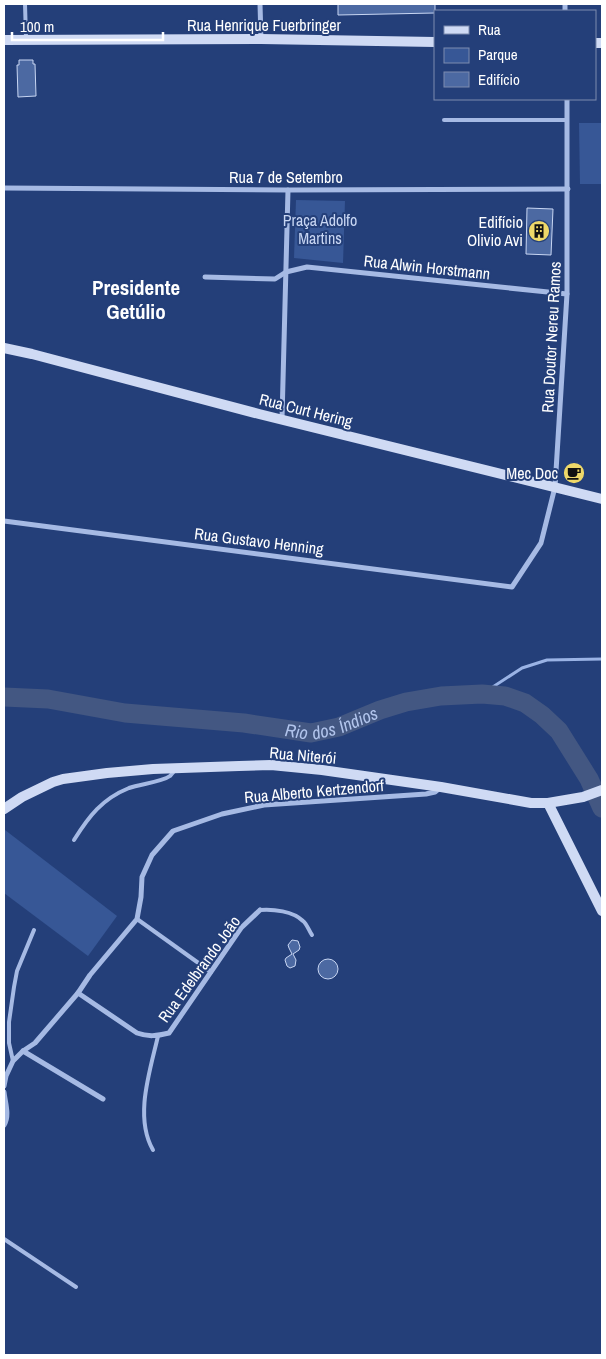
<svg xmlns="http://www.w3.org/2000/svg" width="606" height="1359" font-family="'Archivo Narrow',sans-serif">
  <style>
    .green { fill: #375796 }
    .lines { fill: none; stroke-linecap: round; stroke-linejoin: round }
    .stream { stroke: #9ab3e5; stroke-width: 3 }
    .river { stroke: #435782; stroke-width: 19 }
    .building { fill: #4c69a2; stroke: #c8d6f3 }
    .lane { stroke: #a6bae4; stroke-width: 4 }
    .street { stroke: #a6bae4; stroke-width: 5 }
    .secondary { stroke: #cfdaf4; stroke-width: 10 }
    .labels { text-anchor: middle; dominant-baseline: central; stroke-width: 4; stroke-linejoin: round; paint-order: stroke }
    .street-label { font-size: 16px; fill: #fff; stroke: #243f79 }
    .park-label { font-size: 16px; fill: #c8d6f3; stroke: #243f79 }
    .poi-label { font-size: 16px; fill: #fff; stroke: #243f79; text-anchor: end }
    .water-label { font-size: 18px; font-style: italic; fill: #b1c4ec; stroke: #243f79 }
    .district-label { font-size: 21px; font-weight: bold; fill: #fff; stroke: #243f79 }
  </style>
  <rect width="100%" height="100%" fill="#243f79"/>
  <g class="green">
    <path d="M 579,123 L 602,123 L 602,184 L 580,184 Z"/>
    <path d="M 296,200 L 345,201 L 343,263 L 294,258 Z"/>
    <path d="M 5,830 L 117,916 L 88,956 L 4,893 Z"/>
  </g>
  <g class="lines">
    <path class="stream" d="M 482,694 L 522,668 L 547,660 L 602,659"/>
    <path class="river" id="s1" d="M 4,697 L 48,699 L 125,713 L 244,723 L 311,733 L 339,727 L 380,710 L 406,702 L 441,696 L 482,694 L 505,696 L 525,703 L 542,715 L 559,731 L 589,779 L 602,808"/>
  </g>
  <g class="building">
    <path d="M 338,4 L 435,4 L 435,13 L 338,15 Z"/>
    <path d="M 19,60 L 33,60 L 33,64 L 35,64 L 36,96 L 18,97 L 17,65 L 19,65 Z"/>
    <path d="M 527,208 L 553,209 L 551,255 L 526,254 Z"/>
    <path d="M 292,940 L 298,941 L 300,947 L 299,950 L 293,954 L 296,960 L 295,966 L 290,968 L 287,966 L 285,960 L 286,958 L 292,954 L 289,948 L 288,945 Z"/>
    <circle cx="328" cy="969" r="10"/>
  </g>
  <g class="lines">
    <g class="lane">
      <path d="M 25,4 L 26,38"/>
      <path d="M 444,120 L 567,120"/>
      <path d="M 74,840 C 89,816 102,799 129,788 C 140,784 162,782 170,776 C 172,774 173,772 175,770"/>
      <path d="M 260,910 C 273,909 293,911 303,921 C 307,924 309,931 312,935"/>
      <path d="M 137,919 L 211,972"/>
      <path d="M 13,1061 L 9,1043 L 9,1022 L 14,987 L 17,971 L 34,930"/>
      <path d="M 153,1150 C 134,1117 150,1071 158,1036"/>
      <path d="M 4,1239 L 76,1287"/>
    </g>
    <g class="street">
      <path d="M 260,4 L 261,39"/>
      <path d="M 565,4 L 565,11"/>
      <path d="M 4,188 L 288,190 L 568,189"/>
      <path d="M 205,277 L 275,279 L 286,272 L 307,267 L 567,294"/>
      <path d="M 282,419 L 288,190"/>
      <path d="M 4,521 L 512,587 L 541,543 L 555,487 L 567,294 L 567,99"/>
      <path d="M 78,993 L 137,1033 C 148,1037 157,1036 169,1033 L 241,928 L 260,910"/>
      <path d="M 23,1051 L 103,1099"/>
      <path d="M 4,1086 L 6,1076 L 13,1061 L 23,1051 L 35,1043 L 78,993 L 90,975 L 137,919 L 141,897 L 142,877 L 152,855 L 173,831 L 222,814 L 264,805 L 426,794 L 435,792 L 441,787"/>
      <path d="M 4,1092 C 5,1102 10,1116 4,1125"/>
    </g>
    <g class="secondary">
      <path d="M 4,40 L 261,39 L 435,42"/>
      <path d="M 595,43 L 602,43"/>
      <path d="M 4,348 L 32,354 L 259,414 L 602,499"/>
      <path d="M 548,803 L 602,911"/>
      <path d="M 4,809 L 22,797 L 53,782 L 63,779 L 107,773 L 153,769 L 239,766 L 271,765 L 322,770 L 441,787 L 531,803 L 548,803 L 583,797 L 602,790"/>
    </g>
  </g>
  <defs>
    <g id="building-disc" transform="scale(1.125)"><circle r="9.5" fill="#eed869" stroke="#243f79"/><path d="M-4-6H4V6H1V3H-1V6H-4ZM-2.5-4.3h1.7v1.8h-1.7ZM.8-4.3h1.7v1.8H.8ZM-2.5-1h1.7V.8h-1.7ZM.8-1h1.7V.8H.8Z" fill="#111"/></g>
    <g id="cafe-disc" transform="scale(1.125)"><circle r="9.5" fill="#eed869" stroke="#243f79"/><path d="M-5.5-4.5H6V0H3Q3 3.5 0 3.5H-2.5Q-5.5 3.5-5.5 0ZM3-3.2v2h1.7v-2ZM-6 4.5H4V6H-6Z" fill="#111"/></g>
  </defs>
  <g fill-rule="evenodd">
    <use href="#building-disc" x="539" y="231"/>
    <use href="#cafe-disc" x="574" y="473"/>
  </g>
  <g class="labels">
    <g class="street-label">
      <text x="264" y="25">Rua Henrique Fuerbringer</text>
      <text x="286" y="177">Rua 7 de Setembro</text>
      <text transform="translate(427 267) rotate(6)">Rua Alwin Horstmann</text>
      <text transform="translate(551 337) rotate(-87)">Rua Doutor Nereu Ramos</text>
      <text transform="translate(306 410) rotate(14)">Rua Curt Hering</text>
      <text transform="translate(259 541) rotate(7)">Rua Gustavo Henning</text>
      <text transform="translate(303 755) rotate(5)">Rua Niterói</text>
      <text transform="translate(314 791) rotate(-5)">Rua Alberto Kertzendorf</text>
      <text transform="translate(199 969) rotate(-54)">Rua Edelbrando João</text>
    </g>
    <g class="park-label">
      <text x="320" y="220">Praça Adolfo<tspan x="320" dy="18">Martins</tspan></text>
    </g>
    <g class="poi-label">
      <text x="523" y="222">Edifício<tspan x="523" dy="18">Olivio Avi</tspan></text>
      <text x="558" y="473">Mec Doc</text>
    </g>
    <g class="water-label">
      <text stroke="none"><textPath href="#s1" startOffset="331">Rio dos Índios</textPath></text>
    </g>
    <g class="district-label">
      <text x="136" y="287">Presidente<tspan x="136" dy="24">Getúlio</tspan></text>
    </g>
  </g>
  <rect width="606" height="1359" fill="none" stroke="#ffffff" stroke-width="10"/>
  <rect x="434" y="10" width="162" height="90" fill="#243f79" stroke="#7c8caf"/>
  <rect x="444" y="26" width="25" height="8" fill="#cfdaf4" stroke="#7c8caf"/>
  <text x="478" y="35" font-size="15" fill="#ffffff">Rua</text>
  <rect x="444" y="48" width="25" height="15" fill="#375796" stroke="#7c8caf"/>
  <text x="478" y="60" font-size="15" fill="#ffffff">Parque</text>
  <rect x="444" y="72" width="25" height="15" fill="#4c69a2" stroke="#7c8caf"/>
  <text x="478" y="85" font-size="15" fill="#ffffff">Edifício</text>
  <path d="M12 32v8h151v-8" fill="none" stroke="#ffffff" stroke-width="2.5"/>
  <text x="20" y="32" font-size="15" fill="#ffffff" stroke="#243f79" stroke-width="4" paint-order="stroke">100 m</text>
</svg>
